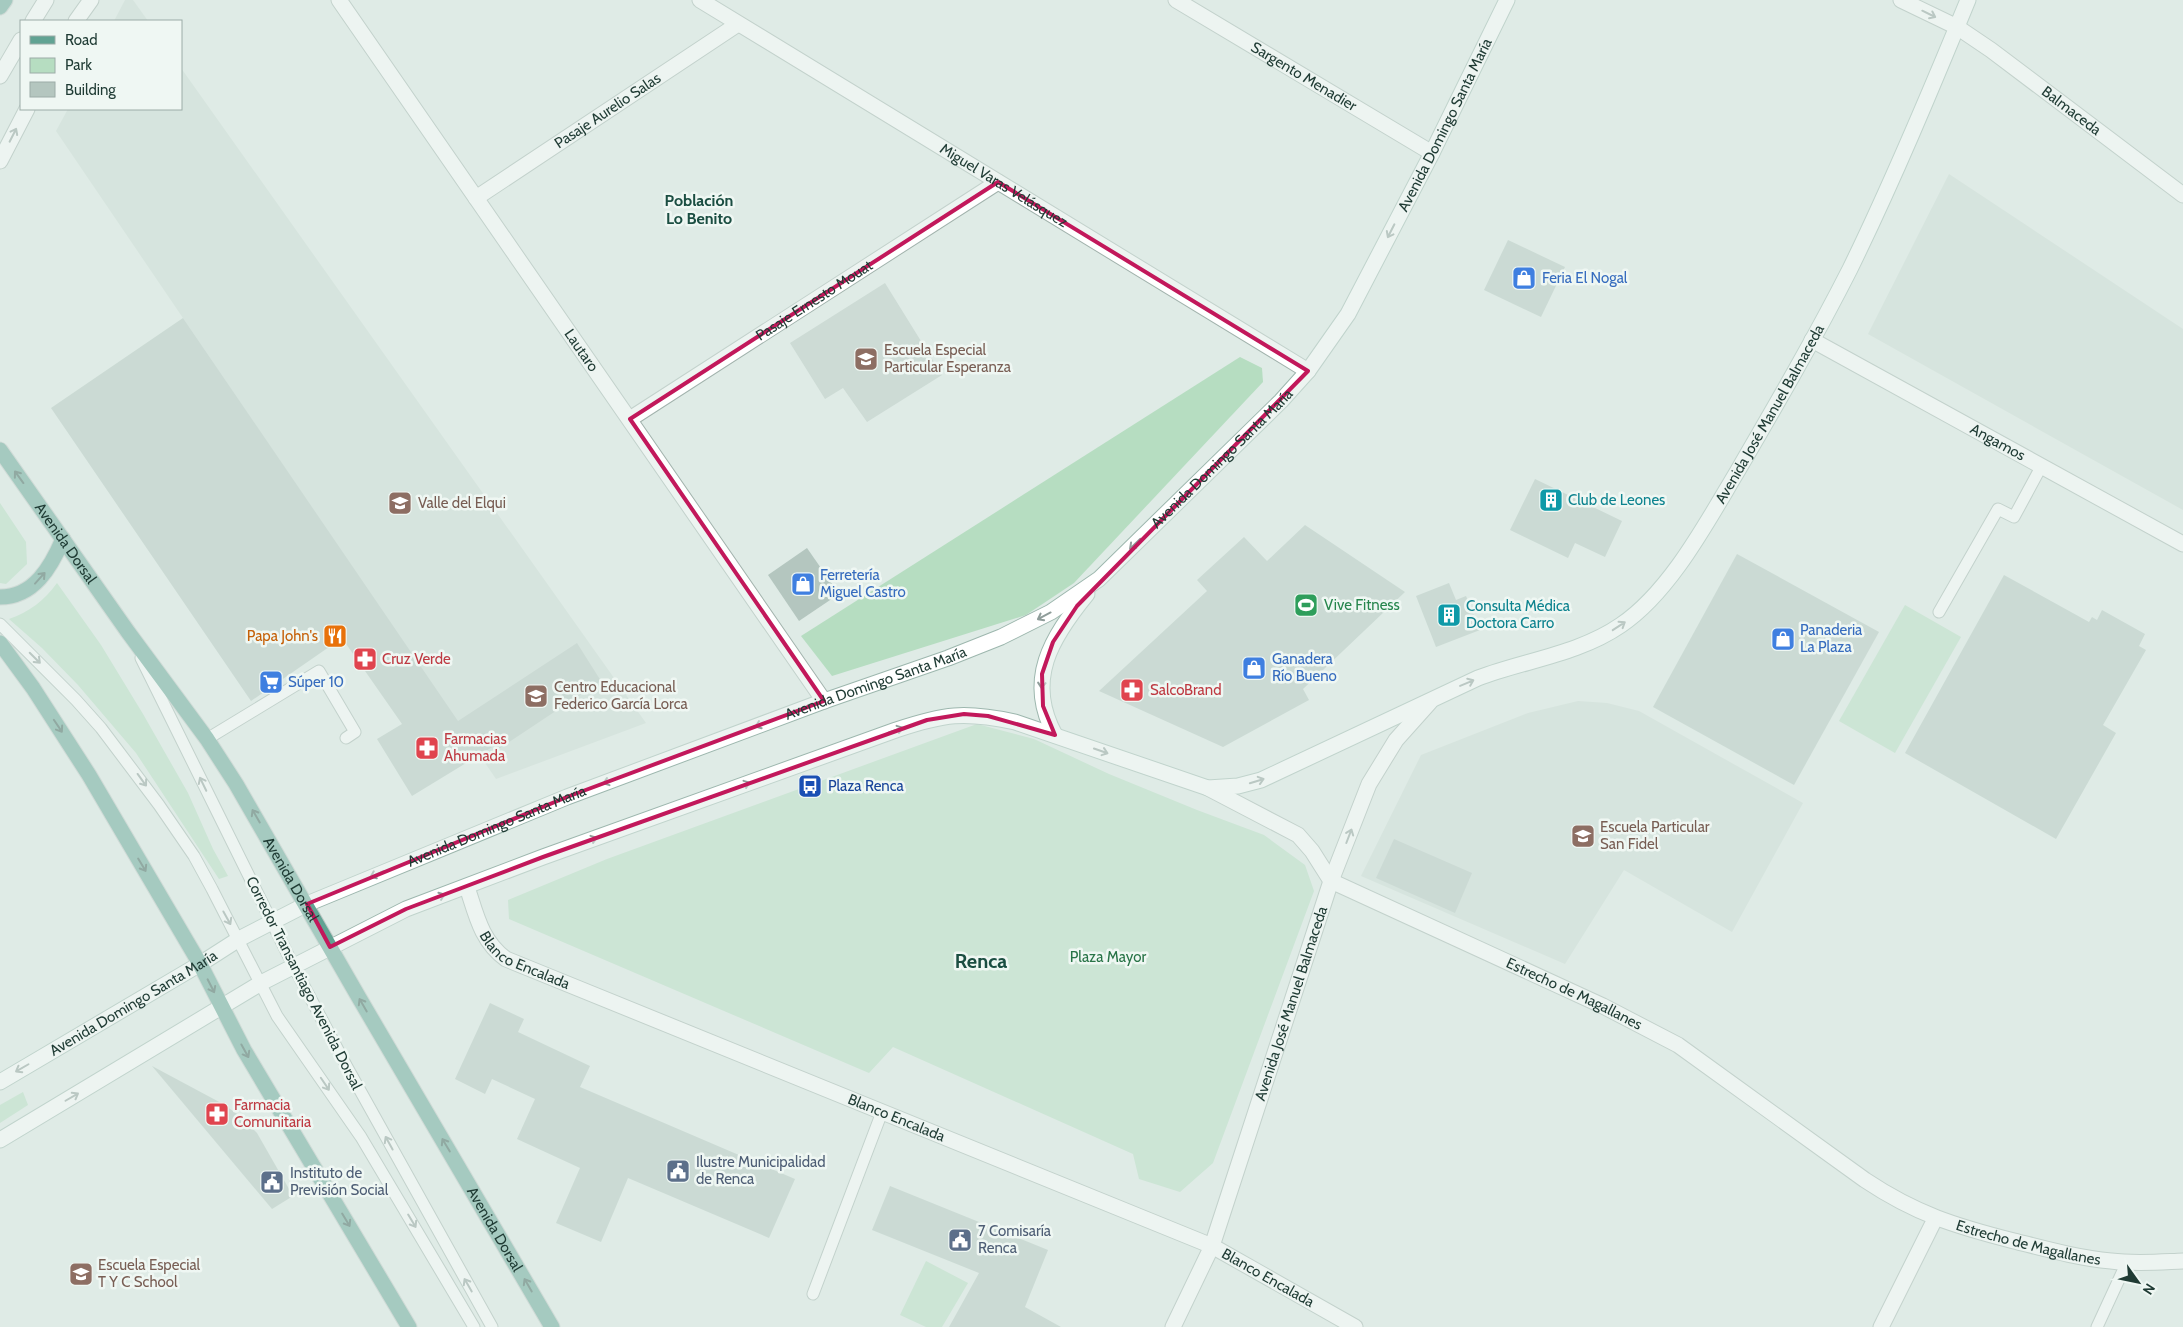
<svg xmlns="http://www.w3.org/2000/svg" width="2183" height="1327" font-family="Cabin,sans-serif">
  <style>
    .built { fill: #cddbd5 }
    .green { fill: #b6ddc1 }
    .building { fill: #b4c6bf }
    .lines { fill: none; stroke-linecap: round; stroke-linejoin: round }
    .service-casing { stroke: #a2b3ad; stroke-width: 13 }
    .minor-casing { stroke: #a2b3ad; stroke-width: 17 }
    .tertiary-casing { stroke: #a2b3ad; stroke-width: 17 }
    .secondary-casing { stroke: #9db7ae; stroke-width: 17 }
    .primary-casing { stroke: #c0c8c6; stroke-width: 17 }
    .service { stroke: #fff; stroke-width: 11 }
    .minor { stroke: #fff; stroke-width: 15 }
    .tertiary { stroke: #fff; stroke-width: 15 }
    .secondary { stroke: #fff; stroke-width: 15 }
    .primary { stroke: #61a393; stroke-width: 15 }
    .oneway { stroke: #8f9d9a }
    .oneway2 { stroke: #335a50 }
    .marked { fill: none; stroke: #c2185b; stroke-width: 4; stroke-linejoin: round }
    .labels { text-anchor: middle; dominant-baseline: central; stroke-width: 5; stroke-linejoin: round; paint-order: stroke }
    .street-label { font-size: 15px; fill: #1f3b34; stroke: #eff7f3 }
    .shop-label { font-size: 15px; fill: #366cbe; stroke: #eff7f3; text-anchor: start }
    .education-label { font-size: 15px; fill: #785e54; stroke: #eff7f3; text-anchor: start }
    .culture-label { font-size: 15px; fill: #0d838f; stroke: #eff7f3; text-anchor: start }
    .leisure-label { font-size: 15px; fill: #27864d; stroke: #eff7f3; text-anchor: start }
    .food-label { font-size: 15px; fill: #c56008; stroke: #eff7f3; text-anchor: end }
    .health-label { font-size: 15px; fill: #be3a42; stroke: #eff7f3; text-anchor: start }
    .transit-label { font-size: 15px; fill: #164399; stroke: #eff7f3; text-anchor: start }
    .park-label { font-size: 15px; fill: #287447; stroke: #eff7f3 }
    .service-label { font-size: 15px; fill: #4e5e75; stroke: #eff7f3; text-anchor: start }
    .neighbourhood-label { font-size: 16px; font-weight: bold; fill: #1b4e42; stroke: #eff7f3 }
    .district-label { font-size: 20px; font-weight: bold; fill: #1b4e42; stroke: #eff7f3 }
  </style>
  <rect width="100%" height="100%" fill="#dfebe6"/>
  <g class="built">
    <path d="M 125,0 L 133,0 L 148,21 L 114,21 Z"/>
    <path d="M 181,68 L 646,723 L 496,779 L 56,131 L 68,109 L 181,109 Z"/>
    <path d="M 1949,174 L 2183,329 L 2183,510 L 1868,334 Z"/>
    <path d="M 885,283 L 942,375 L 867,422 L 843,388 L 825,399 L 790,343 Z"/>
    <path d="M 1578,701 L 1607,703 L 1639,711 L 1803,803 L 1732,932 L 1624,870 L 1565,964 L 1361,876 L 1421,755 L 1528,713 Z"/>
  </g>
  <g class="green">
    <path d="M 1240,357 L 1262,368 L 1263,382 L 1074,583 L 1026,615 L 832,676 L 801,636 Z"/>
    <path d="M 0,503 L 26,542 L 27,564 L 6,584 L 0,583 Z"/>
    <path d="M 57,583 L 101,645 L 143,714 L 188,793 L 213,849 L 228,876 L 219,879 L 136,753 L 78,685 L 42,648 L 9,619 C 29,612 44,601 57,583 Z"/>
    <path d="M 1905,605 L 1961,637 L 1895,753 L 1839,721 Z"/>
    <path d="M 977,724 L 1034,739 L 1109,774 L 1197,810 L 1264,835 L 1305,865 L 1314,891 L 1213,1163 L 1180,1192 L 1139,1179 L 1133,1154 L 893,1047 L 869,1073 L 509,919 L 508,900 L 607,859 Z"/>
    <path d="M 23,1092 L 28,1105 L 0,1123 L 0,1105 Z"/>
    <path d="M 926,1261 L 968,1283 L 942,1327 L 926,1327 L 900,1315 Z"/>
  </g>
  <g class="building">
    <path d="M 1508,240 L 1565,267 L 1541,317 L 1484,290 Z"/>
    <path d="M 183,318 L 458,721 L 577,643 L 601,681 L 497,750 L 494,746 L 412,796 L 377,739 L 402,724 L 342,638 L 251,701 L 51,408 Z"/>
    <path d="M 1535,479 L 1622,521 L 1605,557 L 1575,543 L 1568,558 L 1510,530 Z"/>
    <path d="M 1305,525 L 1405,592 L 1303,689 L 1309,700 L 1223,747 L 1099,691 L 1207,591 L 1197,580 L 1244,537 L 1267,561 Z"/>
    <path d="M 807,548 L 839,594 L 799,621 L 768,575 Z"/>
    <path d="M 1737,554 L 1879,632 L 1794,785 L 1653,707 Z"/>
    <path d="M 2004,575 L 2089,622 L 2092,617 L 2097,620 L 2102,610 L 2145,634 L 2139,646 L 2146,650 L 2103,725 L 2116,733 L 2056,839 L 1905,753 Z"/>
    <path d="M 1449,583 L 1456,600 L 1466,596 L 1480,630 L 1436,647 L 1416,596 Z"/>
    <path d="M 1394,839 L 1472,873 L 1455,913 L 1376,878 Z"/>
    <path d="M 490,1003 L 524,1019 L 518,1032 L 590,1066 L 580,1087 L 795,1179 L 769,1238 L 628,1178 L 601,1242 L 556,1223 L 580,1168 L 517,1139 L 535,1099 L 492,1079 L 485,1094 L 455,1079 Z"/>
    <path d="M 152,1066 L 223,1104 L 240,1116 L 257,1133 L 293,1196 L 272,1209 Z"/>
    <path d="M 890,1186 L 1048,1250 L 1025,1307 L 1061,1327 L 949,1327 L 979,1273 L 872,1230 Z"/>
  </g>
  <g class="lines">
    <g class="service-casing">
      <g id="service">
        <path d="M 1939,612 L 1998,509 L 2014,517 L 2041,467"/>
        <path d="M 0,624 L 76,700 L 101,728 L 159,805 L 194,856 L 212,889 L 277,1016 L 361,1137 L 474,1327"/>
        <path d="M 141,658 L 294,967 L 347,1067 L 492,1327"/>
        <path d="M 207,739 L 319,671 L 355,732 L 346,738"/>
        <path d="M 813,1294 L 882,1112"/>
        <path d="M 2097,1327 L 2127,1262"/>
      </g>
    </g>
    <g class="minor-casing">
      <g id="minor">
        <path id="s1" d="M 339,0 L 824,701"/>
        <path id="s2" d="M 700,0 L 1308,371"/>
        <path id="s3" d="M 1176,0 L 1432,153"/>
        <path id="s4" d="M 1901,0 L 1957,27 L 1991,50 L 2183,195"/>
        <path id="s5" d="M 476,198 L 738,24"/>
        <path id="s6" d="M 630,419 L 998,182"/>
        <path id="s7" d="M 1331,881 L 1603,1006 L 1678,1045 L 1865,1180 C 1916,1214 1955,1226 2014,1241 C 2046,1249 2078,1258 2111,1261 C 2135,1264 2159,1262 2183,1261"/>
        <path id="s8" d="M 467,887 C 476,914 481,941 506,959 L 1212,1246 L 1355,1327"/>
        <path d="M 1881,1327 L 1935,1219"/>
      </g>
    </g>
    <g class="tertiary-casing">
      <g id="tertiary">
        <path d="M 33,21 L 46,0"/>
        <path d="M 76,21 L 91,0"/>
        <path d="M 0,76 L 21,40"/>
        <path d="M 0,161 L 27,109"/>
        <path id="s9" d="M 1812,340 L 2183,544"/>
        <path d="M 1208,788 L 1298,835 L 1312,851 L 1331,881"/>
        <path id="s10" d="M 1173,1327 L 1212,1246 L 1331,881 L 1369,784 L 1396,740 L 1430,702"/>
      </g>
    </g>
    <g class="secondary-casing">
      <g id="secondary">
        <path d="M 1055,735 C 1025,680 1051,638 1087,594"/>
        <path id="s11" d="M 0,1082 L 200,964 L 239,939 L 307,904 L 567,797 L 824,701 L 948,658 L 1001,637 L 1051,612 L 1099,579 L 1281,401 L 1308,371 L 1348,314 L 1432,153 L 1507,0"/>
        <path id="s12" d="M 0,1140 L 261,983 L 406,909 L 543,857 L 896,730 C 944,714 964,711 1015,722 L 1208,788 L 1238,786 L 1261,780 L 1478,678 C 1526,660 1579,654 1621,625 C 1670,592 1707,522 1737,472 C 1776,405 1815,338 1850,269 C 1893,181 1931,90 1968,0"/>
      </g>
    </g>
    <g class="primary-casing">
      <g id="primary">
        <path d="M 0,7 L 5,0"/>
        <path id="s13" d="M 0,450 L 128,632 L 207,739 L 236,784 L 358,996 L 552,1327"/>
        <path d="M 0,597 C 34,597 51,567 63,539"/>
        <path d="M 0,643 L 33,688 L 89,775 L 200,964 L 244,1050 L 409,1327"/>
      </g>
    </g>
    <use href="#service" class="service"/>
    <use href="#minor" class="minor"/>
    <use href="#tertiary" class="tertiary"/>
    <use href="#secondary" class="secondary"/>
    <use href="#primary" class="primary"/>
  </g>
  <defs><path id="oneway-shaft" d="M-6 0H5M1.5-3L5.5 0L1.5 3" fill="none" stroke-width="1.6" stroke-linecap="round" stroke-linejoin="round" transform="scale(1.25)"/></defs>
  <g class="oneway">
    <use href="#oneway-shaft" transform="translate(1929 14) rotate(26)"/>
    <use href="#oneway-shaft" transform="translate(13 135) rotate(-63)"/>
    <use href="#oneway-shaft" transform="translate(1391 231) rotate(117)"/>
    <use href="#oneway-shaft" transform="translate(1135 544) rotate(136)"/>
    <use href="#oneway-shaft" transform="translate(1044 616) rotate(152)"/>
    <use href="#oneway-shaft" transform="translate(1619 626) rotate(-33)"/>
    <use href="#oneway-shaft" transform="translate(35 658) rotate(45)"/>
    <use href="#oneway-shaft" transform="translate(1042 681) rotate(94)"/>
    <use href="#oneway-shaft" transform="translate(1467 683) rotate(-23)"/>
    <use href="#oneway-shaft" transform="translate(762 724) rotate(159)"/>
    <use href="#oneway-shaft" transform="translate(896 730) rotate(-19)"/>
    <use href="#oneway-shaft" transform="translate(1101 751) rotate(19)"/>
    <use href="#oneway-shaft" transform="translate(142 780) rotate(54)"/>
    <use href="#oneway-shaft" transform="translate(610 781) rotate(160)"/>
    <use href="#oneway-shaft" transform="translate(1257 781) rotate(-17)"/>
    <use href="#oneway-shaft" transform="translate(203 784) rotate(-116)"/>
    <use href="#oneway-shaft" transform="translate(743 785) rotate(-20)"/>
    <use href="#oneway-shaft" transform="translate(1349 836) rotate(-69)"/>
    <use href="#oneway-shaft" transform="translate(590 840) rotate(-20)"/>
    <use href="#oneway-shaft" transform="translate(377 874) rotate(156)"/>
    <use href="#oneway-shaft" transform="translate(438 897) rotate(-21)"/>
    <use href="#oneway-shaft" transform="translate(227 918) rotate(61)"/>
    <use href="#oneway-shaft" transform="translate(22 1068) rotate(150)"/>
    <use href="#oneway-shaft" transform="translate(325 1084) rotate(56)"/>
    <use href="#oneway-shaft" transform="translate(72 1097) rotate(-30)"/>
    <use href="#oneway-shaft" transform="translate(389 1143) rotate(-119)"/>
    <use href="#oneway-shaft" transform="translate(412 1221) rotate(59)"/>
    <use href="#oneway-shaft" transform="translate(468 1285) rotate(-120)"/>
  </g>
  <g class="oneway2">
    <use href="#oneway-shaft" transform="translate(19 477) rotate(-126)"/>
    <use href="#oneway-shaft" transform="translate(40 578) rotate(-48)"/>
    <use href="#oneway-shaft" transform="translate(58 726) rotate(56)"/>
    <use href="#oneway-shaft" transform="translate(256 816) rotate(-120)"/>
    <use href="#oneway-shaft" transform="translate(142 865) rotate(59)"/>
    <use href="#oneway-shaft" transform="translate(211 986) rotate(63)"/>
    <use href="#oneway-shaft" transform="translate(363 1005) rotate(-120)"/>
    <use href="#oneway-shaft" transform="translate(245 1051) rotate(61)"/>
    <use href="#oneway-shaft" transform="translate(446 1145) rotate(-121)"/>
    <use href="#oneway-shaft" transform="translate(346 1220) rotate(59)"/>
    <use href="#oneway-shaft" transform="translate(528 1285) rotate(-120)"/>
  </g>
  <path d="M0 0H2183V1327H0ZM 998,182 L 1308,371 L 1077,606 L 1053,642 L 1042,674 L 1043,706 L 1055,735 L 988,716 L 964,714 L 927,720 L 543,857 L 406,909 L 330,947 L 307,904 L 567,797 L 824,701 L 630,419 Z" fill="#dfebe6" fill-opacity=".55" fill-rule="evenodd"/>
  <path class="marked" d="M 998,182 L 1308,371 L 1077,606 L 1053,642 L 1042,674 L 1043,706 L 1055,735 L 988,716 L 964,714 L 927,720 L 543,857 L 406,909 L 330,947 L 307,904 L 567,797 L 824,701 L 630,419 Z"/>
  <defs>
    <g id="shop-square" transform="scale(1.25)"><rect x="-9" y="-9" width="18" height="18" rx="4" fill="#3f7fe0" stroke="#eff7f3"/><path d="M-5-2.5h2.3a2.7 3.5 0 0 1 5.4 0H5L5.5 6h-11ZM-1.5-2.5h3a1.5 2.3 0 0 0-3 0Z" fill="#fff"/></g>
    <g id="school-square" transform="scale(1.25)"><rect x="-9" y="-9" width="18" height="18" rx="4" fill="#8d6e63" stroke="#eff7f3"/><path d="M0-5L7-2L0 1L-7-2ZM-4 1L0 2.5L4 1V4Q0 6-4 4Z" fill="#fff"/></g>
    <g id="building-square" transform="scale(1.25)"><rect x="-9" y="-9" width="18" height="18" rx="4" fill="#0f9aa8" stroke="#eff7f3"/><path d="M-4-6H4V6H1V3H-1V6H-4ZM-2.5-4.3h1.7v1.8h-1.7ZM.8-4.3h1.7v1.8H.8ZM-2.5-1h1.7V.8h-1.7ZM.8-1h1.7V.8H.8Z" fill="#fff"/></g>
    <g id="stadium-square" transform="scale(1.25)"><rect x="-9" y="-9" width="18" height="18" rx="4" fill="#2e9e5b" stroke="#eff7f3"/><path d="M0-5a6.5 5 0 1 0 0 10a6.5 5 0 1 0 0-10ZM-3.5-1.8h7v3.6h-7Z" fill="#fff"/></g>
    <g id="restaurant-square" transform="scale(1.25)"><rect x="-9" y="-9" width="18" height="18" rx="4" fill="#e8710a" stroke="#eff7f3"/><path d="M-5-6h1v4h1v-4h1v4h1v-4h1v5L-1.5 .5V6h-2V.5L-5-1ZM5-6V6H3V1.5H1.5Q1.5-4 5-6Z" fill="#fff"/></g>
    <g id="pharmacy-square" transform="scale(1.25)"><rect x="-9" y="-9" width="18" height="18" rx="4" fill="#e0444e" stroke="#eff7f3"/><path d="M-2-6h4v4h4v4h-4v4h-4v-4h-4v-4h4Z" fill="#fff"/></g>
    <g id="supermarket-square" transform="scale(1.25)"><rect x="-9" y="-9" width="18" height="18" rx="4" fill="#3f7fe0" stroke="#eff7f3"/><path d="M-6-5.5h2.5l.6 2H6L4.5 2H-2.5L-4.4-4H-6ZM-1.5 3.2a1.3 1.3 0 1 0 .1 0ZM3 3.2a1.3 1.3 0 1 0 .1 0Z" fill="#fff"/></g>
    <g id="bus-square" transform="scale(1.25)"><rect x="-9" y="-9" width="18" height="18" rx="4" fill="#1a4fb4" stroke="#eff7f3"/><path d="M-5-6H5V4H4V6H2V4H-2V6H-4V4H-5ZM-3.5-4V0h7V-4ZM-3.5 1.2v1.5H-2V1.2ZM2 1.2v1.5H3.5V1.2Z" fill="#fff"/></g>
    <g id="civic-square" transform="scale(1.25)"><rect x="-9" y="-9" width="18" height="18" rx="4" fill="#5c6f8a" stroke="#eff7f3"/><path d="M-.6-6.5H3V-4.5H.6V-3L4-1V1h2V6H-6V1h2V-1L-.6-3ZM-1.2 2.5V6h2.4V2.5Z" fill="#fff"/></g>
  </defs>
  <g fill-rule="evenodd">
    <use href="#shop-square" x="1524" y="278"/>
    <use href="#school-square" x="866" y="359"/>
    <use href="#building-square" x="1551" y="500"/>
    <use href="#school-square" x="400" y="503"/>
    <use href="#shop-square" x="803" y="584"/>
    <use href="#stadium-square" x="1306" y="605"/>
    <use href="#building-square" x="1449" y="615"/>
    <use href="#restaurant-square" x="335" y="636"/>
    <use href="#shop-square" x="1783" y="639"/>
    <use href="#pharmacy-square" x="365" y="659"/>
    <use href="#shop-square" x="1254" y="668"/>
    <use href="#supermarket-square" x="271" y="682"/>
    <use href="#pharmacy-square" x="1132" y="690"/>
    <use href="#school-square" x="536" y="696"/>
    <use href="#pharmacy-square" x="427" y="748"/>
    <use href="#bus-square" x="810" y="786"/>
    <use href="#school-square" x="1583" y="836"/>
    <use href="#pharmacy-square" x="217" y="1114"/>
    <use href="#civic-square" x="678" y="1171"/>
    <use href="#civic-square" x="272" y="1182"/>
    <use href="#civic-square" x="960" y="1240"/>
    <use href="#school-square" x="81" y="1274"/>
  </g>
  <g class="labels">
    <g class="street-label">
      <text stroke="none"><textPath href="#s3" startOffset="149">Sargento Menadier</textPath></text>
      <text stroke="none"><textPath href="#s4" startOffset="204">Balmaceda</textPath></text>
      <text stroke="none"><textPath href="#s5" startOffset="158">Pasaje Aurelio Salas</textPath></text>
      <text stroke="none"><textPath href="#s11" startOffset="1790">Avenida Domingo Santa María</textPath></text>
      <text stroke="none"><textPath href="#s2" startOffset="356">Miguel Varas Velásquez</textPath></text>
      <text stroke="none"><textPath href="#s6" startOffset="219">Pasaje Ernesto Mouat</textPath></text>
      <text stroke="none"><textPath href="#s1" startOffset="426">Lautaro</textPath></text>
      <text stroke="none"><textPath href="#s12" startOffset="2021">Avenida José Manuel Balmaceda</textPath></text>
      <text stroke="none"><textPath href="#s9" startOffset="212">Angamos</textPath></text>
      <text stroke="none"><textPath href="#s11" startOffset="1385">Avenida Domingo Santa María</textPath></text>
      <text stroke="none"><textPath href="#s13" startOffset="114">Avenida Dorsal</textPath></text>
      <text stroke="none"><textPath href="#s11" startOffset="965">Avenida Domingo Santa María</textPath></text>
      <text stroke="none"><textPath href="#s11" startOffset="560">Avenida Domingo Santa María</textPath></text>
      <text stroke="none"><textPath href="#s13" startOffset="519">Avenida Dorsal</textPath></text>
      <text stroke="none"><textPath href="#s8" startOffset="100">Blanco Encalada</textPath></text>
      <text transform="translate(304 983) rotate(63)">Corredor Transantiago Avenida Dorsal</text>
      <text stroke="none"><textPath href="#s7" startOffset="268">Estrecho de Magallanes</textPath></text>
      <text stroke="none"><textPath href="#s11" startOffset="155">Avenida Domingo Santa María</textPath></text>
      <text stroke="none"><textPath href="#s10" startOffset="345">Avenida José Manuel Balmaceda</textPath></text>
      <text stroke="none"><textPath href="#s8" startOffset="505">Blanco Encalada</textPath></text>
      <text stroke="none"><textPath href="#s13" startOffset="924">Avenida Dorsal</textPath></text>
      <text stroke="none"><textPath href="#s7" startOffset="791">Estrecho de Magallanes</textPath></text>
      <text stroke="none"><textPath href="#s8" startOffset="910">Blanco Encalada</textPath></text>
    </g>
    <g class="shop-label">
      <text x="1542" y="278">Feria El Nogal</text>
      <text x="820" y="575">Ferretería<tspan x="820" dy="17">Miguel Castro</tspan></text>
      <text x="1800" y="630">Panaderia<tspan x="1800" dy="17">La Plaza</tspan></text>
      <text x="1272" y="659">Ganadera<tspan x="1272" dy="17">Río Bueno</tspan></text>
      <text x="288" y="682">Súper 10</text>
    </g>
    <g class="education-label">
      <text x="884" y="350">Escuela Especial<tspan x="884" dy="17">Particular Esperanza</tspan></text>
      <text x="418" y="503">Valle del Elqui</text>
      <text x="554" y="687">Centro Educacional<tspan x="554" dy="17">Federico García Lorca</tspan></text>
      <text x="1600" y="827">Escuela Particular<tspan x="1600" dy="17">San Fidel</tspan></text>
      <text x="98" y="1265">Escuela Especial<tspan x="98" dy="17">T Y C School</tspan></text>
    </g>
    <g class="culture-label">
      <text x="1568" y="500">Club de Leones</text>
      <text x="1466" y="606">Consulta Médica<tspan x="1466" dy="17">Doctora Carro</tspan></text>
    </g>
    <g class="leisure-label">
      <text x="1324" y="605">Vive Fitness</text>
    </g>
    <g class="food-label">
      <text x="318" y="636">Papa John's</text>
    </g>
    <g class="health-label">
      <text x="382" y="659">Cruz Verde</text>
      <text x="1150" y="690">SalcoBrand</text>
      <text x="444" y="739">Farmacias<tspan x="444" dy="17">Ahumada</tspan></text>
      <text x="234" y="1105">Farmacia<tspan x="234" dy="17">Comunitaria</tspan></text>
    </g>
    <g class="transit-label">
      <text x="828" y="786">Plaza Renca</text>
    </g>
    <g class="park-label">
      <text x="1108" y="957">Plaza Mayor</text>
    </g>
    <g class="service-label">
      <text x="696" y="1162">Ilustre Municipalidad<tspan x="696" dy="17">de Renca</tspan></text>
      <text x="290" y="1173">Instituto de<tspan x="290" dy="17">Previsión Social</tspan></text>
      <text x="978" y="1231">7 Comisaría<tspan x="978" dy="17">Renca</tspan></text>
    </g>
    <g class="neighbourhood-label">
      <text x="699" y="200">Población<tspan x="699" dy="18">Lo Benito</tspan></text>
    </g>
    <g class="district-label">
      <text x="981" y="961">Renca</text>
    </g>
  </g>
  <rect x="20" y="20" width="162" height="90" fill="#eff7f3" stroke="#9caca7"/>
  <rect x="30" y="36" width="25" height="8" fill="#61a393" stroke="#9caca7"/>
  <text x="65" y="45" font-size="15" fill="#1f3b34">Road</text>
  <rect x="30" y="58" width="25" height="15" fill="#b6ddc1" stroke="#9caca7"/>
  <text x="65" y="70" font-size="15" fill="#1f3b34">Park</text>
  <rect x="30" y="82" width="25" height="15" fill="#b4c6bf" stroke="#9caca7"/>
  <text x="65" y="95" font-size="15" fill="#1f3b34">Building</text>
  <g transform="translate(2138 1282) rotate(123)" stroke="#eff7f3" stroke-width="4" paint-order="stroke">
  <path d="M0-4L9 19L0 12L-9 19Z" fill="#1f3b34"/>
  <text y="-8" font-size="14" font-weight="bold" text-anchor="middle" fill="#1f3b34">N</text>
  </g>
</svg>
